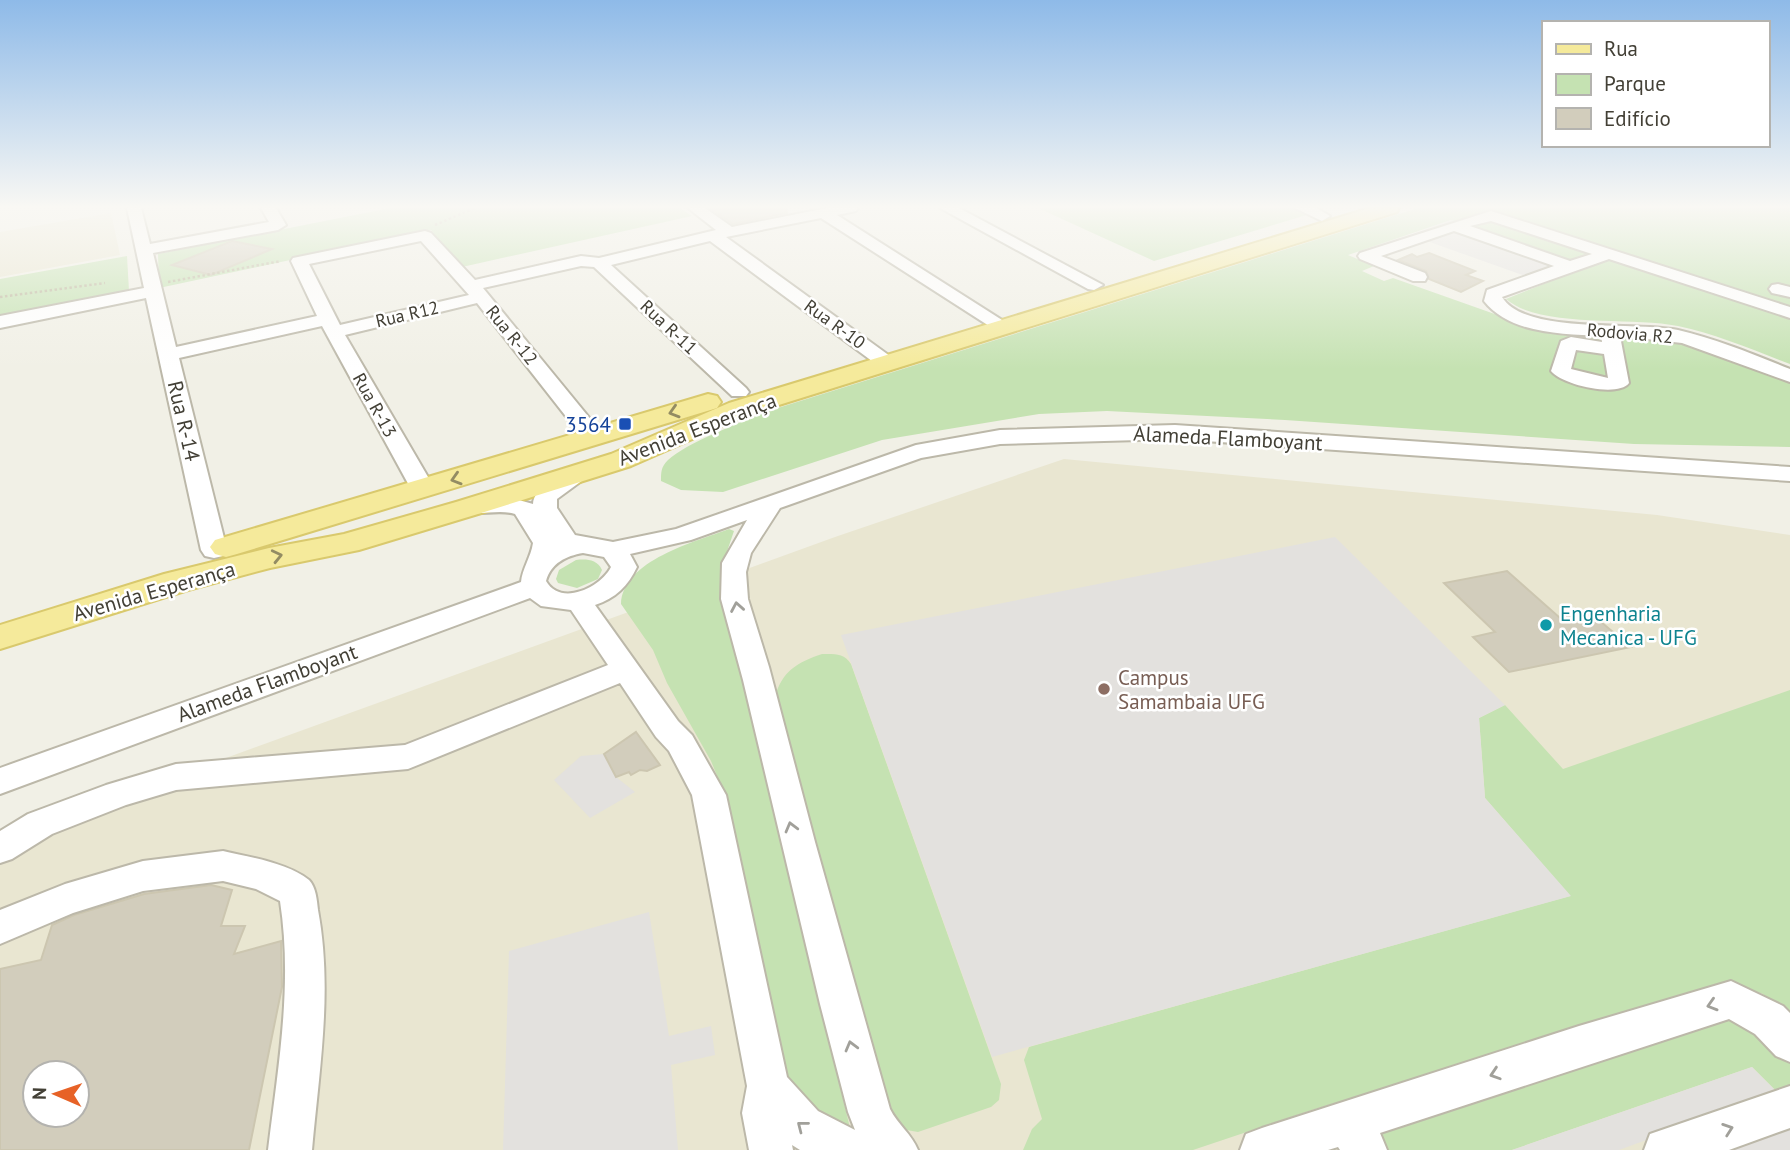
<svg xmlns="http://www.w3.org/2000/svg" width="1790" height="1150" font-family="'PT Sans',sans-serif">
  <style>
    .education { fill: #e9e6d1; fill-rule: evenodd }
    .green { fill: #c5e2b2 }
    .parking { fill: #e3e1de }
    .building { fill: #d2cdbc; stroke: #ccc6b0; stroke-width: 2; fill-rule: evenodd }
    .lines { fill: none; stroke-linecap: round; stroke-linejoin: round }
    .minor-casing { stroke: #bcb8a9; stroke-width: 4 }
    .major-casing { stroke: #d9c96d; stroke-width: 4 }
    .path { stroke: #bcb69c; stroke-width: 2.5; stroke-dasharray: 2.5 2.5; stroke-linecap: butt }
    .minor { fill: #fff; fill-rule: evenodd }
    .major { fill: #f5ea9b; fill-rule: evenodd }
    .oneway { stroke: #938c63 }
    .oneway2 { stroke: #a1a09a }
    .transit-dot { fill: #1a4fb4; stroke: #fff; stroke-width: 2.5 }
    .culture-dot { fill: #0f9aa8; stroke: #fff; stroke-width: 2.5 }
    .education-dot { fill: #8d6e63; stroke: #fff; stroke-width: 2.5 }
    .labels { text-anchor: middle; dominant-baseline: central; stroke-width: 5; stroke-linejoin: round; paint-order: stroke }
    .far-street-label { font-size: 18px; fill: #434036; stroke: #fff }
    .street-label { font-size: 21px; fill: #434036; stroke: #fff }
    .transit-label { font-size: 21px; fill: #164399; stroke: #fff; text-anchor: end }
    .culture-label { font-size: 21px; fill: #0d838f; stroke: #fff; text-anchor: start }
    .education-label { font-size: 21px; fill: #785e54; stroke: #fff; text-anchor: start }
  </style>
  <rect width="100%" height="100%" fill="#f1f0e6"/>
  <g class="education">
    <path d="M 111,213 L 120,255 L 0,277 L 0,232 Z"/>
    <path d="M 1064,459 L 1657,515 L 1790,535 L 1790,1150 L 0,1150 L 0,840 L 835,537 ZM 35,1073 L 77,1073 L 77,1115 L 35,1115 Z"/>
  </g>
  <g class="green">
    <path d="M 390,208 L 680,208 L 692,216 L 462,267 L 431,230 L 159,288 L 158,254 Z"/>
    <path d="M 1038,208 L 1293,208 L 1310,214 L 1154,261 Z"/>
    <path d="M 1418,208 L 1790,208 L 1790,364 C 1753,350 1716,334 1678,326 C 1630,316 1541,329 1506,299 L 1586,267 L 1451,220 L 1348,255 L 1374,266 L 1362,271 L 1384,281 L 1393,278 L 1520,323 L 1668,337 L 1790,381 L 1790,447 L 1634,444 L 1285,420 L 1107,411 L 1039,414 L 882,440 L 723,492 L 681,490 L 661,481 C 661,472 661,467 668,460 C 686,443 740,423 765,412 Z"/>
    <path d="M 127,256 L 129,291 L 0,316 L 0,279 Z"/>
    <path d="M 729,529 L 734,531 L 720,572 L 723,598 L 850,1128 L 787,1095 L 739,854 L 722,788 L 711,761 L 667,683 L 653,650 L 621,604 C 623,560 695,542 729,529 Z"/>
    <path d="M 576,560 C 586,559 597,559 602,570 L 598,579 L 577,588 L 558,583 L 556,579 L 559,570 Z"/>
    <path d="M 822,654 C 835,654 844,653 851,664 L 1001,1084 L 999,1100 L 991,1107 L 918,1132 L 901,1129 L 894,1121 L 775,697 C 782,671 798,662 822,654 Z"/>
    <path d="M 1790,690 L 1790,1023 L 1763,994 L 1732,983 L 1315,1109 L 1193,1150 L 1023,1150 L 1032,1129 L 1042,1119 L 1024,1060 L 1029,1047 L 1570,896 L 1485,798 L 1479,718 L 1505,705 L 1563,769 Z"/>
    <path d="M 1732,1015 L 1790,1054 L 1790,1086 L 1777,1092 L 1752,1067 L 1512,1150 L 1384,1150 L 1372,1132 Z"/>
  </g>
  <g class="parking">
    <path d="M 1451,220 L 1587,267 L 1545,283 L 1410,235 Z"/>
    <path d="M 1335,537 L 1505,705 L 1479,718 L 1485,798 L 1571,896 L 992,1057 L 841,635 Z"/>
    <path d="M 604,754 L 616,777 L 635,792 L 590,818 L 554,780 L 581,756 Z"/>
    <path d="M 649,912 L 669,1036 L 711,1026 L 715,1055 L 671,1065 L 678,1150 L 503,1150 L 509,951 Z"/>
    <path d="M 1752,1067 L 1777,1092 L 1619,1150 L 1512,1150 Z"/>
    <path d="M 1790,1126 L 1790,1150 L 1723,1150 Z"/>
  </g>
  <g class="building">
    <path d="M 710,208 L 786,208 L 787,213 L 733,224 Z"/>
    <path d="M 232,241 L 272,249 L 211,275 L 172,265 Z"/>
    <path d="M 1429,253 L 1475,271 L 1466,275 L 1483,281 L 1461,292 L 1429,279 L 1426,271 L 1398,260 L 1412,254 L 1417,257 Z"/>
    <path d="M 1507,571 L 1560,618 L 1589,612 L 1631,647 L 1509,672 L 1473,637 L 1495,632 L 1444,583 Z"/>
    <path d="M 636,732 L 660,765 L 647,771 L 640,770 L 631,775 L 629,772 L 616,777 L 604,754 Z"/>
    <path d="M 211,885 L 232,890 L 221,926 L 245,926 L 234,954 L 281,941 L 282,987 L 249,1150 L 0,1150 L 0,969 L 41,960 L 52,925 L 74,915 L 144,894 ZM 35,1073 L 77,1073 L 77,1115 L 35,1115 Z"/>
  </g>
  <g class="lines">
    <g class="minor-casing">
      <g id="minor">
        <path d="M 127,208 L 141,208 L 150,244 L 269,222 L 261,208 L 276,208 L 286,225 L 278,230 L 153,253 L 176,347 L 317,316 L 291,261 L 293,258 L 425,231 L 431,233 L 475,280 L 581,256 L 599,258 L 716,230 L 688,208 L 705,208 L 732,227 L 827,208 L 858,208 L 856,211 L 837,215 L 1013,327 L 1011,331 L 997,331 L 821,218 L 726,237 L 894,359 L 897,363 L 894,367 L 880,367 L 710,241 L 611,265 L 746,388 L 749,392 L 746,396 L 732,396 L 594,267 L 581,266 L 483,288 L 605,437 L 602,442 L 586,442 L 477,303 L 345,335 L 435,489 L 431,494 L 415,494 L 411,489 L 322,326 L 179,358 L 227,550 L 223,556 L 214,558 L 205,556 L 201,550 L 146,298 L 0,328 L 0,316 L 144,288 ZM 421,241 L 469,295 L 340,325 L 309,264 Z"/>
        <path d="M 940,208 L 959,208 L 1103,285 L 1094,290 L 1088,289 Z"/>
        <path d="M 1295,208 L 1316,208 L 1330,216 L 1322,221 Z"/>
        <path d="M 1491,211 L 1790,307 L 1790,318 L 1609,259 L 1502,297 C 1525,335 1636,321 1678,330 C 1716,339 1753,354 1790,369 L 1790,382 L 1682,343 L 1620,336 L 1629,383 C 1618,398 1562,385 1551,371 L 1561,341 L 1571,337 L 1602,342 L 1601,336 C 1563,334 1510,334 1484,301 L 1487,290 L 1554,266 L 1454,231 L 1381,256 L 1425,273 L 1427,277 L 1425,281 L 1413,281 L 1360,259 L 1358,256 L 1360,253 ZM 1491,221 L 1592,254 L 1570,261 L 1470,226 ZM 1576,350 L 1604,354 L 1608,378 L 1571,369 Z"/>
        <path d="M 1778,284 L 1790,287 L 1790,297 L 1772,293 L 1769,289 L 1772,285 Z"/>
        <path d="M 1175,425 L 1790,467 L 1790,481 L 1175,439 L 1000,444 L 921,458 L 780,508 L 751,553 L 746,572 L 748,599 L 769,667 L 815,842 L 890,1109 C 898,1125 911,1133 918,1150 L 800,1150 L 792,1145 L 793,1150 L 749,1150 L 742,1113 L 747,1086 L 692,795 L 669,751 L 656,737 L 620,683 L 408,769 L 176,790 L 126,805 L 52,834 L 12,859 L 0,863 L 0,831 L 28,814 L 106,785 L 176,764 L 405,745 L 608,665 L 571,610 L 541,606 L 530,598 L 0,794 L 0,768 L 521,582 C 522,569 531,557 533,543 L 515,514 C 498,509 481,516 463,512 L 460,507 L 463,502 L 508,497 L 533,504 C 533,487 571,463 587,467 L 591,472 L 587,477 L 557,499 L 557,508 L 575,535 L 613,542 L 676,529 L 916,445 L 1000,430 ZM 747,520 L 722,563 L 721,599 L 743,680 L 820,1004 L 848,1112 L 855,1130 L 818,1111 L 787,1077 L 726,795 L 692,735 L 678,721 L 595,605 C 616,598 628,586 637,567 L 630,554 L 691,540 ZM 583,553 L 604,557 L 611,567 C 601,587 561,607 546,581 C 551,563 566,556 583,553 Z"/>
        <path d="M 223,851 C 249,857 288,863 309,880 C 316,887 317,901 318,910 C 333,990 319,1071 312,1150 L 268,1150 C 278,1067 293,985 280,901 L 256,889 L 223,881 L 143,891 L 73,913 L 0,944 L 0,910 L 65,884 L 143,861 Z"/>
        <path d="M 1731,981 L 1783,1006 L 1790,1013 L 1790,1062 L 1776,1056 L 1755,1034 L 1729,1019 L 1380,1133 L 1387,1150 L 1340,1150 L 1338,1147 L 1328,1150 L 1240,1150 L 1246,1134 L 1262,1128 L 1579,1026 Z"/>
        <path d="M 1790,1086 L 1790,1128 L 1729,1150 L 1644,1150 L 1650,1134 Z"/>
      </g>
    </g>
    <g class="major-casing">
      <g id="major">
        <path d="M 1370,208 L 1399,208 L 1397,212 L 747,415 L 631,466 L 478,514 L 359,550 L 270,568 L 188,590 L 0,649 L 0,625 L 164,574 L 269,548 L 344,534 L 456,502 L 611,454 L 729,403 Z"/>
        <path d="M 708,394 L 717,396 L 721,402 L 717,408 L 237,554 L 226,557 L 215,554 L 210,547 L 215,540 Z"/>
      </g>
    </g>
    <g class="path">
      <path d="M 435,225 L 475,208"/>
      <path d="M 168,282 L 281,261"/>
      <path d="M 0,297 L 105,283"/>
    </g>
    <use href="#minor" class="minor"/>
    <use href="#major" class="major"/>
  </g>
  <defs><path id="oneway-chevron" d="M-2-3.5L2.5 0L-2 3.5" fill="none" stroke-width="1.6" stroke-linecap="round" stroke-linejoin="round" transform="scale(1.75)"/></defs>
  <g class="oneway">
    <use href="#oneway-chevron" transform="translate(674 412) rotate(163)"/>
    <use href="#oneway-chevron" transform="translate(456 479) rotate(163)"/>
    <use href="#oneway-chevron" transform="translate(277 556) rotate(-13)"/>
  </g>
  <g class="oneway2">
    <use href="#oneway-chevron" transform="translate(737 607) rotate(-100)"/>
    <use href="#oneway-chevron" transform="translate(791 827) rotate(-105)"/>
    <use href="#oneway-chevron" transform="translate(1712 1005) rotate(163)"/>
    <use href="#oneway-chevron" transform="translate(851 1046) rotate(-105)"/>
    <use href="#oneway-chevron" transform="translate(1495 1074) rotate(162)"/>
    <use href="#oneway-chevron" transform="translate(802 1126) rotate(-142)"/>
    <use href="#oneway-chevron" transform="translate(1728 1129) rotate(-19)"/>
  </g>
  <linearGradient id="sky" x2="0" y2="1"><stop stop-color="#8ebae8"/><stop offset="0.56" stop-color="#f9f8f4"/><stop offset="1" stop-color="#f9f8f4" stop-opacity="0"/></linearGradient>
  <rect width="1790" height="369" fill="url(#sky)"/>
  <rect class="transit-dot" x="618" y="417" width="14" height="14" rx="3.5"/>
  <circle class="culture-dot" cx="1546" cy="625" r="7"/>
  <circle class="education-dot" cx="1104" cy="689" r="7"/>
  <g class="labels">
    <g class="far-street-label">
      <text transform="translate(407 314) rotate(-13)">Rua R12</text>
      <text transform="translate(835 324) rotate(36)">Rua R-10</text>
      <text transform="translate(669 327) rotate(43)">Rua R-11</text>
      <text transform="translate(1630 333) rotate(5)">Rodovia R2</text>
      <text transform="translate(512 335) rotate(51)">Rua R-12</text>
      <text transform="translate(375 405) rotate(61)">Rua R-13</text>
    </g>
    <g class="street-label">
      <text transform="translate(184 421) rotate(77)">Rua R-14</text>
      <text transform="translate(697 429) rotate(-21)">Avenida Esperança</text>
      <text transform="translate(1228 438) rotate(3)">Alameda Flamboyant</text>
      <text transform="translate(154 591) rotate(-16)">Avenida Esperança</text>
      <text transform="translate(267 683) rotate(-20)">Alameda Flamboyant</text>
    </g>
    <g class="transit-label">
      <text x="611" y="424">3564</text>
    </g>
    <g class="culture-label">
      <text x="1560" y="613">Engenharia<tspan x="1560" dy="24">Mecanica - UFG</tspan></text>
    </g>
    <g class="education-label">
      <text x="1118" y="677">Campus<tspan x="1118" dy="24">Samambaia UFG</tspan></text>
    </g>
  </g>
  <rect x="1542" y="21" width="228" height="126" fill="#ffffff" stroke="#b4b3af" stroke-width="2"/>
  <rect x="1556" y="44" width="35" height="10" fill="#f5ea9b" stroke="#b4b3af" stroke-width="2"/>
  <text x="1604" y="56" font-size="21" fill="#434036">Rua</text>
  <rect x="1556" y="74" width="35" height="21" fill="#c5e2b2" stroke="#b4b3af" stroke-width="2"/>
  <text x="1604" y="91" font-size="21" fill="#434036">Parque</text>
  <rect x="1556" y="108" width="35" height="21" fill="#d2cdbc" stroke="#b4b3af" stroke-width="2"/>
  <text x="1604" y="126" font-size="21" fill="#434036">Edifício</text>
  <g transform="translate(56 1094) rotate(272)"><circle r="33" fill="#ffffff" stroke="#b4b3af" stroke-width="2"/>
  <path d="M0-5L12 26L0 18L-12 26Z" fill="#e76227"/>
  <text y="-10" font-size="19" font-weight="bold" text-anchor="middle" fill="#434036">N</text>
  </g>
</svg>
